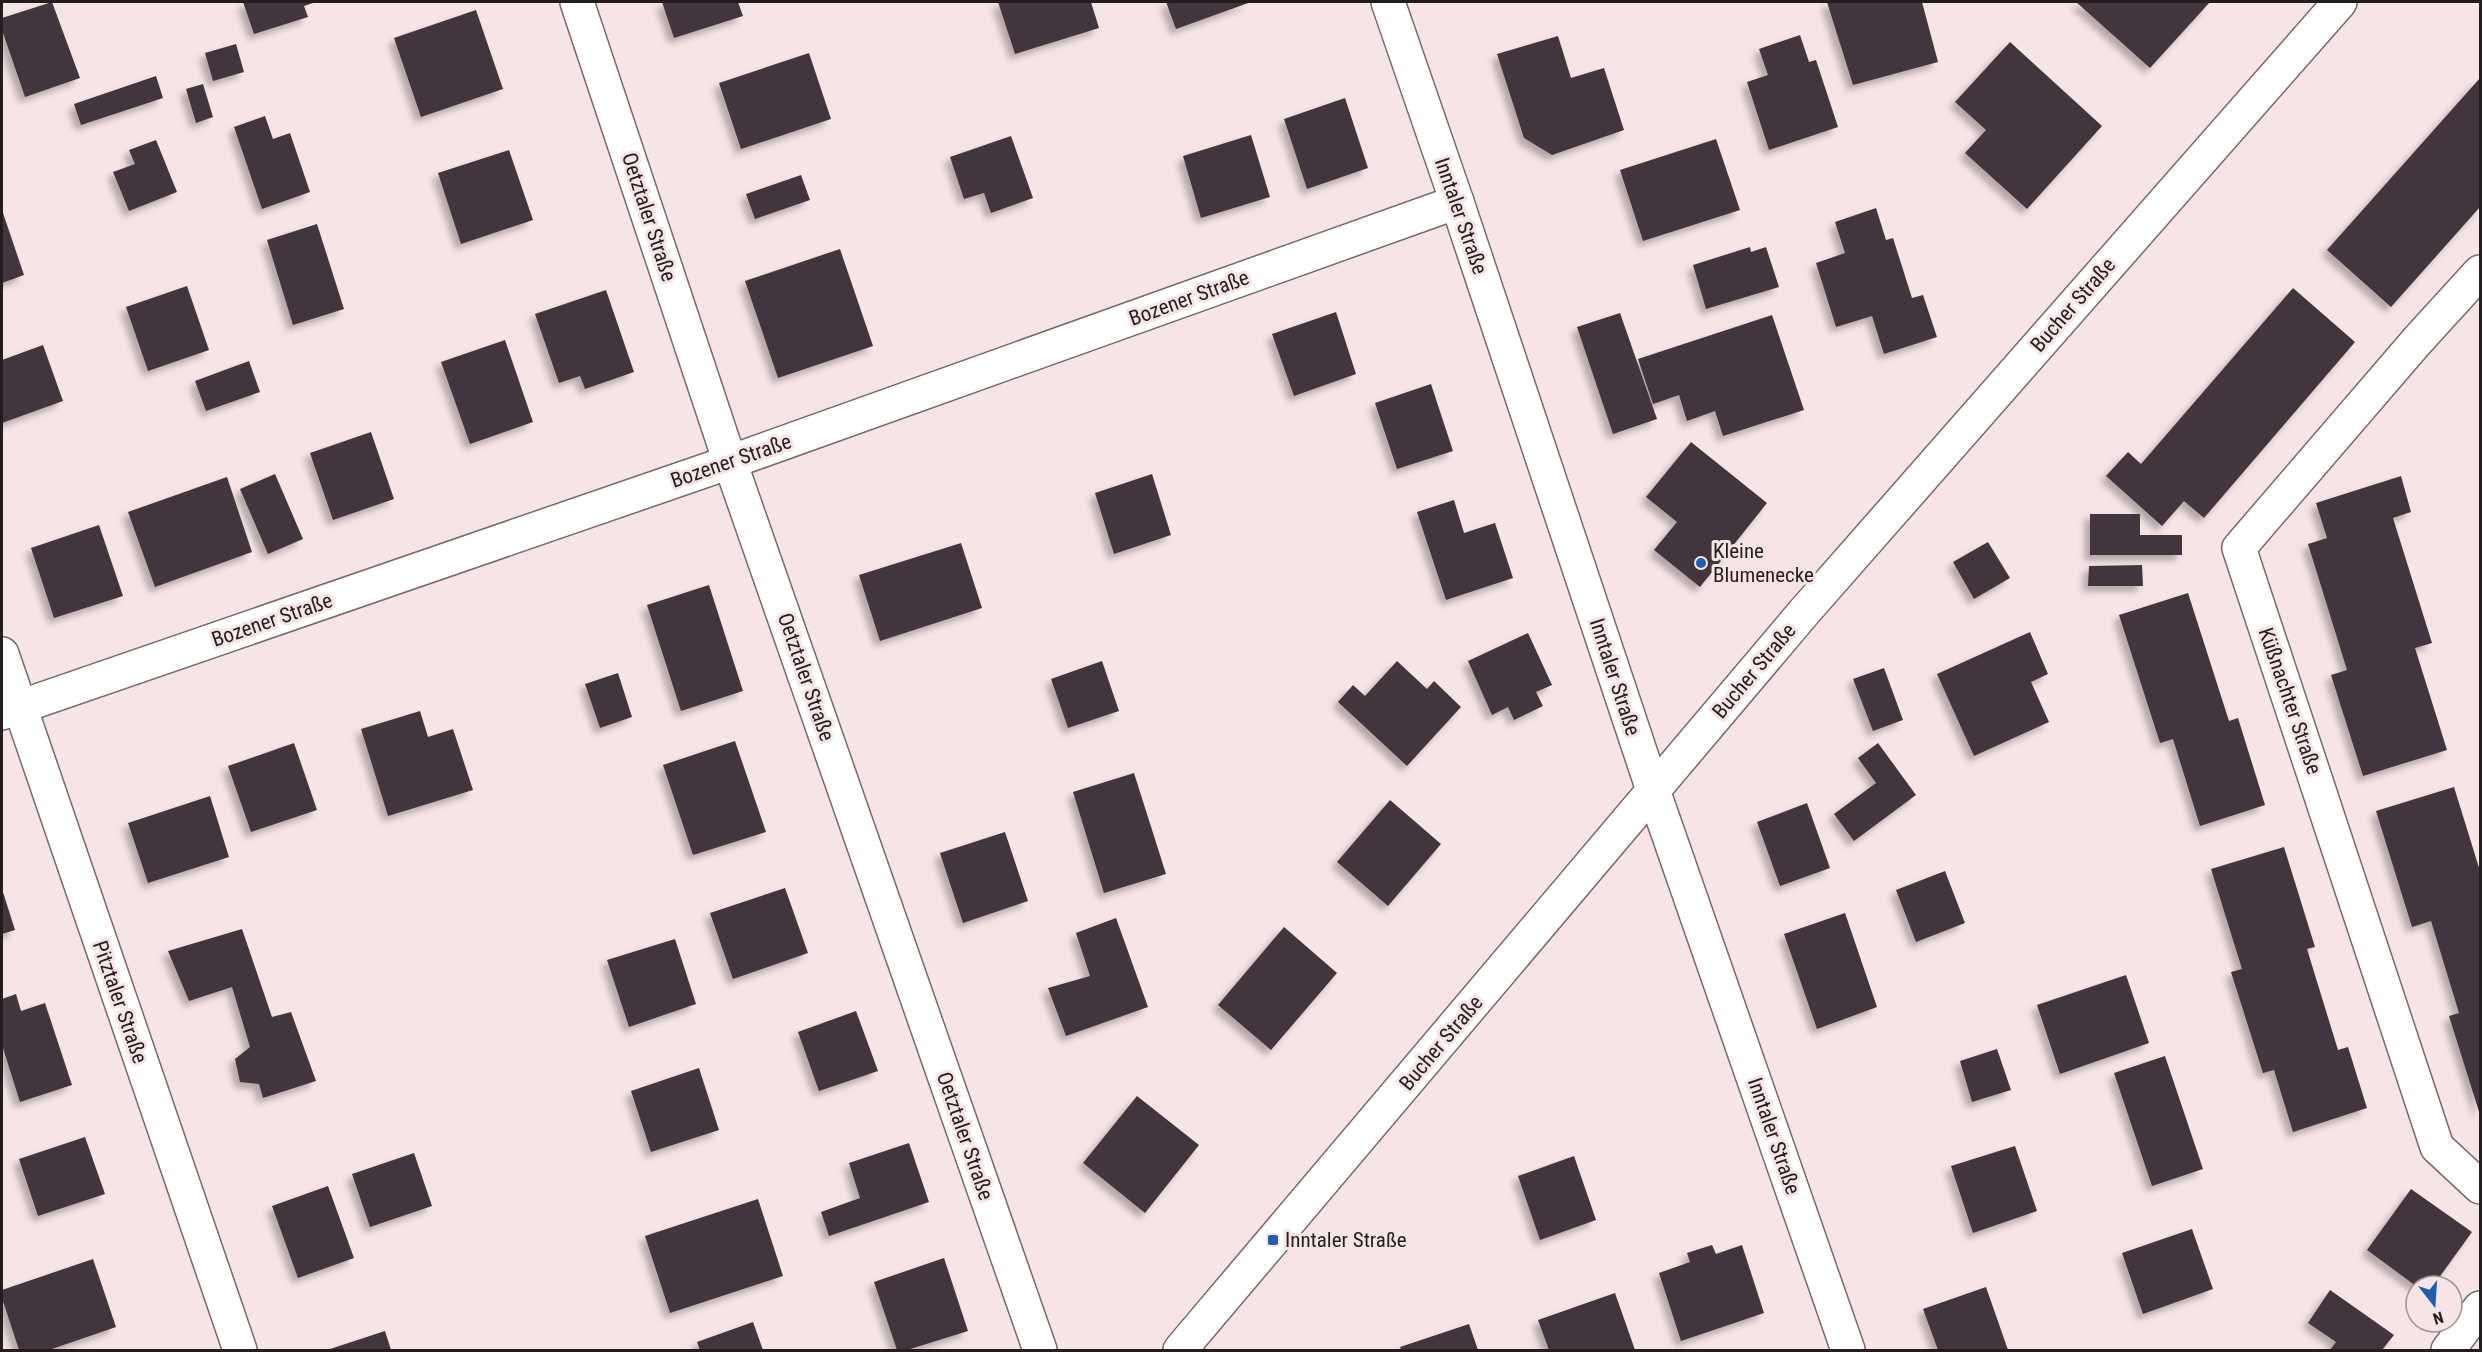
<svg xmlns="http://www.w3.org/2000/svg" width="2482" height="1352" font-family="'Roboto Condensed',sans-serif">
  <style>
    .building { fill: #43363c; filter: url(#shadow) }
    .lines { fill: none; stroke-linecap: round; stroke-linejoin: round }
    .street-casing { stroke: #79696b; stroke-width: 36 }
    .secondary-casing { stroke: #79696b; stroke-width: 36 }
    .street { stroke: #fff; stroke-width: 33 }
    .secondary { stroke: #fff; stroke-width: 33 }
    .poi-dot { fill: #1f5eaf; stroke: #f7e4e6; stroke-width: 2 }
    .labels { text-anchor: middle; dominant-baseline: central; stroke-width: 6; stroke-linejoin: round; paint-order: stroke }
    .street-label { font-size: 21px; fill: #241d1e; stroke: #f7e4e6 }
    .poi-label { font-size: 21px; fill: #241d1e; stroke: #f7e4e6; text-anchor: start }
  </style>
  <defs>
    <filter id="shadow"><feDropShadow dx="-5.5" dy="5.5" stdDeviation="3" flood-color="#0004"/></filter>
  </defs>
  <rect width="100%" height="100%" fill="#f7e4e6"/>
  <g class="building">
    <path d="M 52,2 L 80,78 L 25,97 L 2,30 L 2,18 Z"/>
    <path d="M 243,2 L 316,2 L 304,6 L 308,17 L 254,34 Z"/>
    <path d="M 662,2 L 738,2 L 743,16 L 674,38 Z"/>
    <path d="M 998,2 L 1091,2 L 1099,28 L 1015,54 Z"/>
    <path d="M 1166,2 L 1251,2 L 1176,29 Z"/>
    <path d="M 1827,2 L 1922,2 L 1938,62 L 1853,85 Z"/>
    <path d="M 2076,2 L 2210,2 L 2150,68 Z"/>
    <path d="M 476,10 L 503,89 L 421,117 L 394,38 Z"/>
    <path d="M 1800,35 L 1809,62 L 1816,60 L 1838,127 L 1769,150 L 1747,82 L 1768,75 L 1759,49 Z"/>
    <path d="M 1558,36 L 1571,78 L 1604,68 L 1624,130 L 1552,155 L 1524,138 L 1497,54 Z"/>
    <path d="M 2010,42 L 2102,126 L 2027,209 L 1965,153 L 1986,130 L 1955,102 Z"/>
    <path d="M 236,44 L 244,72 L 213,81 L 205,53 Z"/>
    <path d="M 809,53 L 831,119 L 741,149 L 719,83 Z"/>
    <path d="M 156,76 L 163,98 L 81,125 L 74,104 Z"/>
    <path d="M 2480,78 L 2480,207 L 2391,307 L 2327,250 Z"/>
    <path d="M 203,84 L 213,117 L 196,123 L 186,89 Z"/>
    <path d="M 1345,98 L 1368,168 L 1307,189 L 1284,119 Z"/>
    <path d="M 265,116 L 273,139 L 290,133 L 310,192 L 262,209 L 234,127 Z"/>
    <path d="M 1251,135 L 1270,197 L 1201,218 L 1183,156 Z"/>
    <path d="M 1011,136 L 1033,198 L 991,213 L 984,193 L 964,199 L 950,157 Z"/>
    <path d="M 1716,139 L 1740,210 L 1643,241 L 1620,170 Z"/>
    <path d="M 156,140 L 177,192 L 129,211 L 113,172 L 135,164 L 129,150 Z"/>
    <path d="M 509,150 L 533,220 L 461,244 L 438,173 Z"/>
    <path d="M 801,175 L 810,200 L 755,219 L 746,194 Z"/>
    <path d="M 1876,208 L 1886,240 L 1893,238 L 1912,298 L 1923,295 L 1937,337 L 1884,354 L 1872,316 L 1836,327 L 1816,263 L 1845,253 L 1835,222 Z"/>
    <path d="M 2,210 L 24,275 L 2,283 Z"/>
    <path d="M 317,224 L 344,309 L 293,325 L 267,240 Z"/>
    <path d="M 1750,247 L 1751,252 L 1766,247 L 1779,287 L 1706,309 L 1693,265 Z"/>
    <path d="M 840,249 L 873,346 L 778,378 L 745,281 Z"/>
    <path d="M 187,286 L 209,350 L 148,371 L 126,307 Z"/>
    <path d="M 2293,288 L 2355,342 L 2204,518 L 2184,501 L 2162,526 L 2106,476 L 2128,452 L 2141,464 Z"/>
    <path d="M 606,290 L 634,372 L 585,389 L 580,376 L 559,383 L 535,314 Z"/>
    <path d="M 1336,312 L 1356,374 L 1294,396 L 1272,334 Z"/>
    <path d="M 1620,313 L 1657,419 L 1613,434 L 1577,327 Z"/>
    <path d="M 1772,315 L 1804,410 L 1723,436 L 1715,411 L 1687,421 L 1679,395 L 1653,404 L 1638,359 Z"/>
    <path d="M 505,340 L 533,422 L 470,444 L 441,362 Z"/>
    <path d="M 43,345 L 63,401 L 2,423 L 2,360 Z"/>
    <path d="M 249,361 L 260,392 L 206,411 L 195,381 Z"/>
    <path d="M 1431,384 L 1453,451 L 1397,469 L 1375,403 Z"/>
    <path d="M 371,432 L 394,499 L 333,520 L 310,453 Z"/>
    <path d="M 1691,442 L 1767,503 L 1700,587 L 1654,550 L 1677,522 L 1646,497 Z"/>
    <path d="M 275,474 L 303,539 L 268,554 L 240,489 Z"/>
    <path d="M 1152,474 L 1171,535 L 1114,554 L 1095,493 Z"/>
    <path d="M 2401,476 L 2411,512 L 2393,518 L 2432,643 L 2415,648 L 2447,750 L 2363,776 L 2331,675 L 2347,670 L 2308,544 L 2327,538 L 2316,503 Z"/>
    <path d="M 227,477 L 252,552 L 155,587 L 128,512 Z"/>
    <path d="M 1454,500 L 1464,533 L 1495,523 L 1513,578 L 1446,600 L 1417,512 Z"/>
    <path d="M 2090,514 L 2140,514 L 2140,535 L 2182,535 L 2182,555 L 2090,555 Z"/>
    <path d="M 99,525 L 123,596 L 54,618 L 31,548 Z"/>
    <path d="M 1988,542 L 2010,578 L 1974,599 L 1953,562 Z"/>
    <path d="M 961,543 L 982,608 L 880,641 L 859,575 Z"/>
    <path d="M 2142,565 L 2143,586 L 2088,586 L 2089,566 Z"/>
    <path d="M 709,585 L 743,691 L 681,711 L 647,605 Z"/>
    <path d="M 2188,593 L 2229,721 L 2238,718 L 2265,805 L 2200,826 L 2173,739 L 2160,743 L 2119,615 Z"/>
    <path d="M 2030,632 L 2048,674 L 2031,682 L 2049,722 L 1974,756 L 1937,674 Z"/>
    <path d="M 1528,633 L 1552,685 L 1536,692 L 1543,706 L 1514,720 L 1508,707 L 1492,715 L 1468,661 Z"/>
    <path d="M 1102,661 L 1119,711 L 1068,728 L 1051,679 Z"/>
    <path d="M 1397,661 L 1427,689 L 1434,681 L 1461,707 L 1407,766 L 1338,702 L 1353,685 L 1365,696 Z"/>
    <path d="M 1884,668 L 1903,720 L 1873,731 L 1853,679 Z"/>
    <path d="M 618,673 L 632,717 L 600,728 L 585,684 Z"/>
    <path d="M 420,711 L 428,737 L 453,729 L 473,790 L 388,816 L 361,729 Z"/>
    <path d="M 735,741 L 766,832 L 693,855 L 663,765 Z"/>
    <path d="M 294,743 L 317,810 L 251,832 L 228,766 Z"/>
    <path d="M 1878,743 L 1916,795 L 1854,841 L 1834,814 L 1876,783 L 1858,758 Z"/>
    <path d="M 1134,773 L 1166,874 L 1104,893 L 1073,792 Z"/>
    <path d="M 2454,787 L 2480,871 L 2480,1115 L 2449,1016 L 2459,1013 L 2431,921 L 2412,927 L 2376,811 Z"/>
    <path d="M 210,796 L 229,857 L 148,883 L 128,823 Z"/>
    <path d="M 1390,800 L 1441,844 L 1388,906 L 1337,862 Z"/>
    <path d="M 1807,803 L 1830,868 L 1780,886 L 1757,822 Z"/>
    <path d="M 1005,832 L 1028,901 L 963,923 L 940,853 Z"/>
    <path d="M 2284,847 L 2315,947 L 2307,949 L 2338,1050 L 2348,1047 L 2367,1108 L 2293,1132 L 2274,1070 L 2263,1073 L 2231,972 L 2242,969 L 2211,869 Z"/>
    <path d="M 1945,871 L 1965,923 L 1916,942 L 1896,890 Z"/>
    <path d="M 785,888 L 808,953 L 733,979 L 710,913 Z"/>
    <path d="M 2,889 L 15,930 L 2,934 Z"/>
    <path d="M 1845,913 L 1877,1007 L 1817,1029 L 1784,934 Z"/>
    <path d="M 1116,918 L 1148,1007 L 1066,1036 L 1048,988 L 1090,976 L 1076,933 Z"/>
    <path d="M 1284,927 L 1337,973 L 1271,1050 L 1218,1005 Z"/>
    <path d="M 242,929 L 272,1017 L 291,1012 L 316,1081 L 263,1098 L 259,1084 L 240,1082 L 235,1059 L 250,1047 L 232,987 L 189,1001 L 168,951 Z"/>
    <path d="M 675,939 L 696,1004 L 629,1027 L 607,960 Z"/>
    <path d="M 2126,975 L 2149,1043 L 2060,1074 L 2037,1005 Z"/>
    <path d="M 16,994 L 21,1011 L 45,1003 L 72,1085 L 20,1102 L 2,1045 L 2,999 Z"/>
    <path d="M 856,1011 L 878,1071 L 819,1091 L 798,1032 Z"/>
    <path d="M 1997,1049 L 2011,1090 L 1972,1102 L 1960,1061 Z"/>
    <path d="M 2165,1056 L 2203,1169 L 2152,1186 L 2114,1073 Z"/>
    <path d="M 699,1068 L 719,1130 L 651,1152 L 631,1091 Z"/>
    <path d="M 1137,1096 L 1199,1145 L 1145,1213 L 1083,1163 Z"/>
    <path d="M 85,1137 L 105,1194 L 38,1216 L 19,1159 Z"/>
    <path d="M 909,1143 L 929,1202 L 829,1236 L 821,1212 L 860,1198 L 849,1163 Z"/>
    <path d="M 2015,1146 L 2037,1211 L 1973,1233 L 1951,1166 Z"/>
    <path d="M 414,1153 L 432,1206 L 370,1227 L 352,1174 Z"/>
    <path d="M 1574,1156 L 1596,1220 L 1540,1240 L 1518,1176 Z"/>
    <path d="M 328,1186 L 354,1258 L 298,1278 L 272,1206 Z"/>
    <path d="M 2411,1189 L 2472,1232 L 2433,1286 L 2416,1286 L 2367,1250 Z"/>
    <path d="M 758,1199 L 783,1276 L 670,1313 L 645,1236 Z"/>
    <path d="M 2192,1229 L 2213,1289 L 2143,1314 L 2122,1253 Z"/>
    <path d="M 1712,1245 L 1716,1254 L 1742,1245 L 1764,1313 L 1681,1341 L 1659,1273 L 1690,1262 L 1687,1253 Z"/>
    <path d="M 944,1258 L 968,1331 L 907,1350 L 897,1350 L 874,1282 Z"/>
    <path d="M 93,1259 L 116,1327 L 49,1350 L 19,1350 L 2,1298 L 2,1290 Z"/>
    <path d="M 1986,1287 L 2008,1350 L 1938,1350 L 1923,1309 Z"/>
    <path d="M 2330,1290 L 2394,1335 L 2382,1350 L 2330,1350 L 2336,1342 L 2308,1323 Z"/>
    <path d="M 1615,1293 L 1635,1350 L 1549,1350 L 1538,1320 Z"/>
    <path d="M 753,1322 L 763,1350 L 700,1350 L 697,1342 Z"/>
    <path d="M 1469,1324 L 1478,1350 L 1401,1350 L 1400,1347 Z"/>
    <path d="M 385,1331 L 391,1350 L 327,1350 Z"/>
  </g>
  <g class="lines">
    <g class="street-casing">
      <g id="street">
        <path d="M 577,2 L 730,462 L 1040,1350"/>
        <path d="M 1388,2 L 1457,202 L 1653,790 L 1848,1350"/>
        <path d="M 2480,272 L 2417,341 L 2239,548 L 2437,1147 L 2480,1187"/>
        <path d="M 2,654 L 240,1350"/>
        <path d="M 2,713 L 730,462 L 1457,202"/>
        <path d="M 2448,1350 L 2480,1308"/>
      </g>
    </g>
    <g class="secondary-casing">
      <path id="secondary" d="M 1180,1350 L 1805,611 L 2340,2"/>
    </g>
    <use href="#street" class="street"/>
    <use href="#secondary" class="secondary"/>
  </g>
  <g class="poi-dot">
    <circle cx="1701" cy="563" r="6"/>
    <rect x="1267" y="1234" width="12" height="12" rx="3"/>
  </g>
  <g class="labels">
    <g class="street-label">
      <text transform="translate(1461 216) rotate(71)">Inntaler Straße</text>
      <text transform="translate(649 217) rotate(72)">Oetztaler Straße</text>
      <text transform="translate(1189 298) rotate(-20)">Bozener Straße</text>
      <text transform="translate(2073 305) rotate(-49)">Bucher Straße</text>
      <text transform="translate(731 461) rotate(-19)">Bozener Straße</text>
      <text transform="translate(272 620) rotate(-19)">Bozener Straße</text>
      <text transform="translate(1754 671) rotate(-50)">Bucher Straße</text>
      <text transform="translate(806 677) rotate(71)">Oetztaler Straße</text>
      <text transform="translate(1615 677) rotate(72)">Inntaler Straße</text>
      <text transform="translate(2290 701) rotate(71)">Küßnachter Straße</text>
      <text transform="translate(120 1002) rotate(71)">Pitztaler Straße</text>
      <text transform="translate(1441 1043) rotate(-50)">Bucher Straße</text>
      <text transform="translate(965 1136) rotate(71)">Oetztaler Straße</text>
      <text transform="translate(1774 1136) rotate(71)">Inntaler Straße</text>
    </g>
    <g class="poi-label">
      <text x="1713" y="551">Kleine<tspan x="1713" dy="24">Blumenecke</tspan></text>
      <text x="1285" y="1240">Inntaler Straße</text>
    </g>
  </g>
  <rect width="2482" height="1352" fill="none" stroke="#241d1e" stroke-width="6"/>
  <g transform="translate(2434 1304) rotate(163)"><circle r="28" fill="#f7e4e6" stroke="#a39496" stroke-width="1.5"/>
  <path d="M0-4.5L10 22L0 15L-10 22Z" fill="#1f5eaf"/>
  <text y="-9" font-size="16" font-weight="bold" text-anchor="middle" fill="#241d1e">N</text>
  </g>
</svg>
